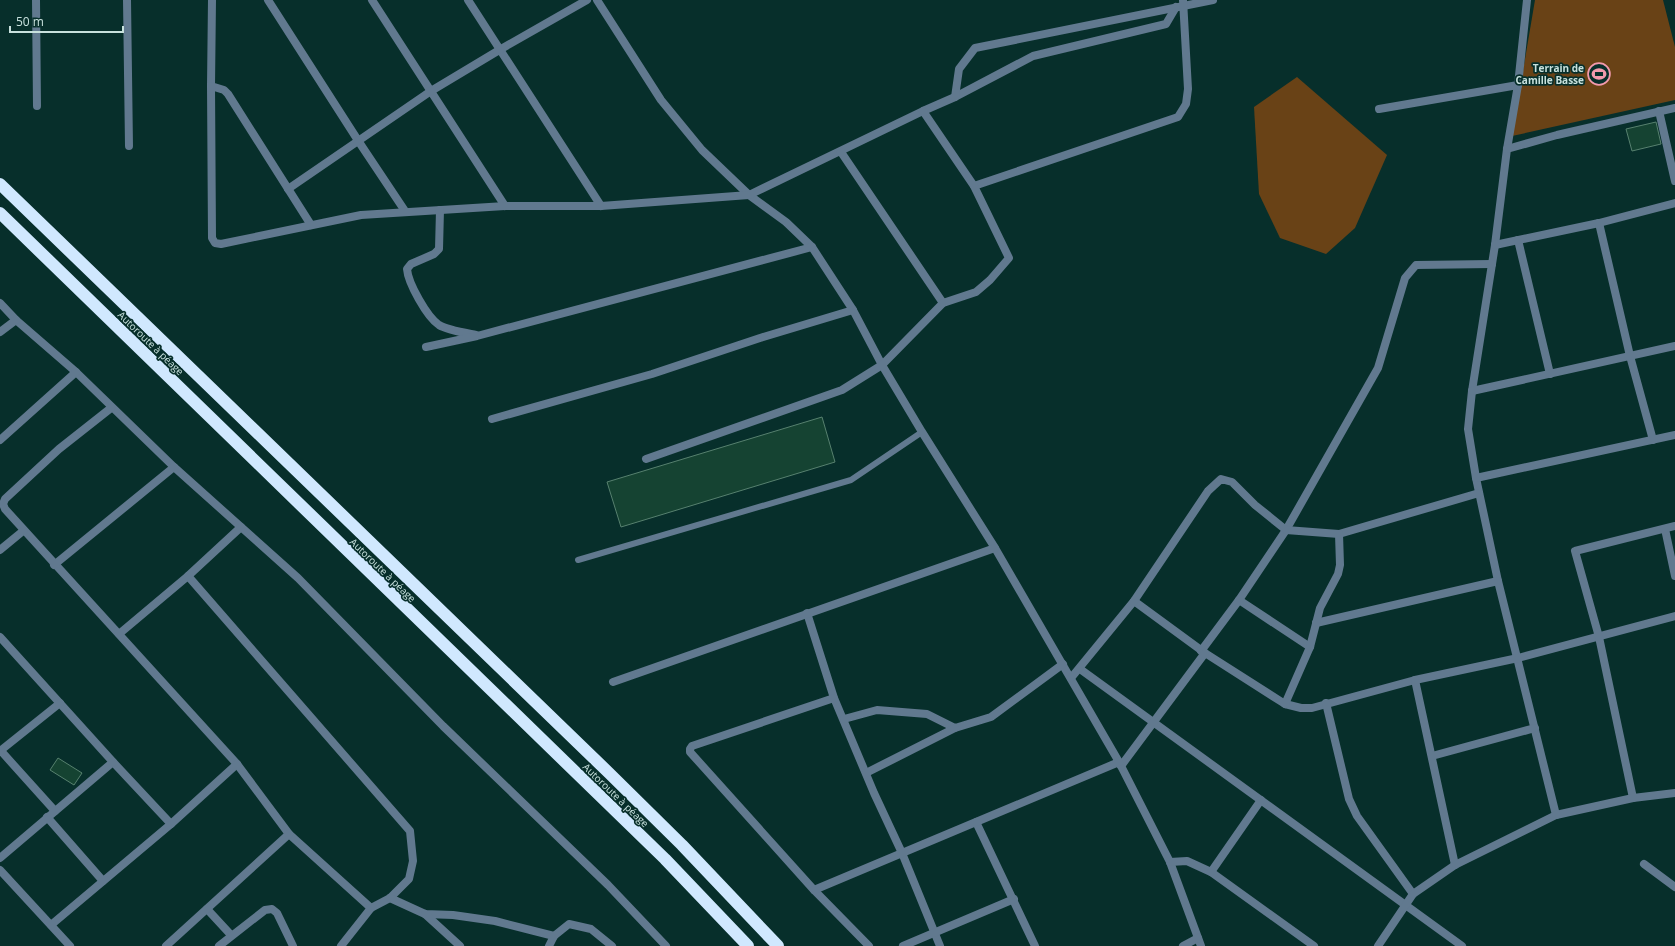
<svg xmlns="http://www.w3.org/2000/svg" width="1675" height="946" font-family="'Open Sans',sans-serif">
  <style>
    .green { fill: #694216 }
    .building { fill: #154332; stroke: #57816f }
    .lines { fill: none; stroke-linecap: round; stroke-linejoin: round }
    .lane { stroke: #61798f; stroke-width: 6 }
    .street { stroke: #61798f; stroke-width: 8 }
    .highway { stroke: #d0e8fe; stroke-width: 12 }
    .labels { text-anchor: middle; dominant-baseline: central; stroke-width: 3.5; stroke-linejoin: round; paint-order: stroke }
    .poi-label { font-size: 10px; font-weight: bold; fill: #c8e1dd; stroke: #072f2b; text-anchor: end }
    .street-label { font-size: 10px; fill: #c8e1dd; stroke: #072f2b }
  </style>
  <rect width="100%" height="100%" fill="#072f2b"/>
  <g class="green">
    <path d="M 1535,0 L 1663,0 L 1675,47 L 1675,100 L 1512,136 Z"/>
    <path d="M 1297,77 L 1387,155 L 1355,228 L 1326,254 L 1280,238 L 1259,194 L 1254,107 Z"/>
  </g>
  <g class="building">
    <path d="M 1656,122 L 1661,144 L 1632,151 L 1626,129 Z"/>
    <path d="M 822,417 L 835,462 L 621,527 L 607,482 Z"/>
    <path d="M 58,758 L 82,773 L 74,785 L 50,770 Z"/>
  </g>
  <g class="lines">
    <path class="lane" d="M 578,560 L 851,480 L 922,432"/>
    <g class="street">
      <path d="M 36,0 L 37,106"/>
      <path d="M 127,0 L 129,146"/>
      <path d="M 212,0 L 211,86 L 224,90 L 228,94 L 311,225"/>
      <path d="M 268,0 L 359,142 L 405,211"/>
      <path d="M 372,0 L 505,206"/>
      <path d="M 468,0 L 601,206"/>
      <path d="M 597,0 L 661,100 L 702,150 L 749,195 L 786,222 L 812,247 L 853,310 L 882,365 L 922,432 L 995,548 L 1119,762 L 1170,862 L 1201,946"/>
      <path d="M 1527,0 L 1518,85 L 1507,149 L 1495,245 L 1472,391 L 1468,429 L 1476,478 L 1498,581 L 1556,815"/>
      <path d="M 211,86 L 212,238 L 215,243 L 221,244 L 361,215 L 505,206 L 601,206 L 749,195 L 923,111 L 955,97 L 1033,56 L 1166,24 L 1176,7"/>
      <path d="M 955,97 L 959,69 L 975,48 L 1213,0"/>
      <path d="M 1379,109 L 1518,85"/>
      <path d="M 1659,111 L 1675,181"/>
      <path d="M 1507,149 L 1557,135 L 1675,108"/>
      <path d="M 841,152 L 943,303"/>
      <path d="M 974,186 L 1178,117 L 1186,104 L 1188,89 L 1183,0"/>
      <path d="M 288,189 L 431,91 L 501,49 L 587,0"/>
      <path d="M 440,210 L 439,249 L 434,254 L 411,264 L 407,269 C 408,283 427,317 439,325 C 447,330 466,333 476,335"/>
      <path d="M 1599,223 L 1630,356 L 1653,440"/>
      <path d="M 1518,240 L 1550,374"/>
      <path d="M 1495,245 L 1599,223 L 1675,203"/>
      <path d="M 0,303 L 16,320 L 76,372 L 174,467 L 298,578 L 443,726 L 608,885 L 666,946"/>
      <path d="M 0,332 L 16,320"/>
      <path d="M 426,347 L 477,336 L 812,247"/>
      <path d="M 1472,391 L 1675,346"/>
      <path d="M 111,408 L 59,449 L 5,499 L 3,504 L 5,509 L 237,764 L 289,834 L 371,908"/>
      <path d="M 492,419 L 652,374 L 760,338 L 853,310"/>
      <path d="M 0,440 L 76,372"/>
      <path d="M 646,459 L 842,390 L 882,365 L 943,303 L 976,292 L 990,280 L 1009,258 L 974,186 L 923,111"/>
      <path d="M 1476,478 L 1675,435"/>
      <path d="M 1665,529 L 1675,576"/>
      <path d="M 1339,534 L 1479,493"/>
      <path d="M 0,550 L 23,531"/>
      <path d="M 54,565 L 174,467"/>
      <path d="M 188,576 L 410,831 L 413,861 L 409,879 L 390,898 L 371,908 L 341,946"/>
      <path d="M 1239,600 L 1310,647"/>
      <path d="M 1134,601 L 1205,653 L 1285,704 L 1301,708 L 1312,708 L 1415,680 L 1518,658 L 1675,616"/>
      <path d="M 807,613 L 834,698 L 874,793 L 902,853 L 940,946"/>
      <path d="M 1316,623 L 1498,581"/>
      <path d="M 119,634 L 188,576 L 241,527"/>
      <path d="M 0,637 L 113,762 L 171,824"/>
      <path d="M 1201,651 L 1239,600 L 1286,530 L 1378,368 L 1405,278 L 1416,265 L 1492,264"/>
      <path d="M 1080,669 L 1462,946"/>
      <path d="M 1071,678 L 1134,601 L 1208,491 L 1221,479 L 1232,482 L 1255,505 L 1286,530 L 1339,534 L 1340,565 L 1338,574 L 1320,608 L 1310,647 L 1285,704"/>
      <path d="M 1415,680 L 1455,865"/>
      <path d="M 613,682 L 995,548"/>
      <path d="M 834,698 L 692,746 L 690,749 L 690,752 L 814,890 L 869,946"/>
      <path d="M 1326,703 L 1349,799 L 1357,816 L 1413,894"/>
      <path d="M 844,719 L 877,710 L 927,714 L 955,728 L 991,717 L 1063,664"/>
      <path d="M 0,751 L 60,703"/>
      <path d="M 1,751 L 55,811"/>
      <path d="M 1432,756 L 1535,728"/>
      <path d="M 1121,766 L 1205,653"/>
      <path d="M 866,773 L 955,728"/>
      <path d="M 1633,798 L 1599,637 L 1575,551 L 1675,526"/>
      <path d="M 47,817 L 103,881"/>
      <path d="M 976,822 L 1035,946"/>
      <path d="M 0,858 L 113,762"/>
      <path d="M 1170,862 L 1187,861 L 1211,872 L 1314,946"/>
      <path d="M 1644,864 L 1675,887"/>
      <path d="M 0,870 L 70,946"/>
      <path d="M 1211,872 L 1261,800"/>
      <path d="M 814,890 L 1119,762"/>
      <path d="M 390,898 L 425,914 L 453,915 L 495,921 L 554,936"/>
      <path d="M 207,909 L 231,935"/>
      <path d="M 425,914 L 460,946"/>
      <path d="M 51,925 L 171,824 L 237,764"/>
      <path d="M 166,946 L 289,834"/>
      <path d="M 219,946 L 265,910 L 272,909 L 277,913 L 293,946"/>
      <path d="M 549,946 L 554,936 L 569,924 L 591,929 L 612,946"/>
      <path d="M 903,946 L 1014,899"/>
      <path d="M 1183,946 L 1198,938"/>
      <path d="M 1378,946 L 1413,894 L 1455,865 L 1556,815 L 1633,798 L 1675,793"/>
    </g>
    <g class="highway">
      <path d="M 0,184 L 609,773 L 682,845 L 778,946"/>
      <path d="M 0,213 L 665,859 L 748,946"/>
    </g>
  </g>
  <defs>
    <g id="stadium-ring" transform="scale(1.15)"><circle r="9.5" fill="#072f2b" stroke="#f29aad" stroke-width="1.5"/><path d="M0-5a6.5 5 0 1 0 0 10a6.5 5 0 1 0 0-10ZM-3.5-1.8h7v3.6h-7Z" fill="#f29aad"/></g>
  </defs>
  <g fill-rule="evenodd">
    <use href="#stadium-ring" x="1599" y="74"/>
  </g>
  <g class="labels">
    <g class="poi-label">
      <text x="1584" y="68">Terrain de<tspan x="1584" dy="12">Camille Basse</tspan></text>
    </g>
    <g class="street-label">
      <text transform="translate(151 343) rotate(44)">Autoroute à péage</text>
      <text transform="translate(383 570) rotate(44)">Autoroute à péage</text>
      <text transform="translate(616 795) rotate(44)">Autoroute à péage</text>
    </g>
  </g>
  <path d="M10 26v6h113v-6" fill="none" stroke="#c8e1dd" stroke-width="2"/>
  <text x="16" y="26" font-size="12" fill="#c8e1dd" stroke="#072f2b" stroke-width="3" paint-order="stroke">50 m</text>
</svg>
